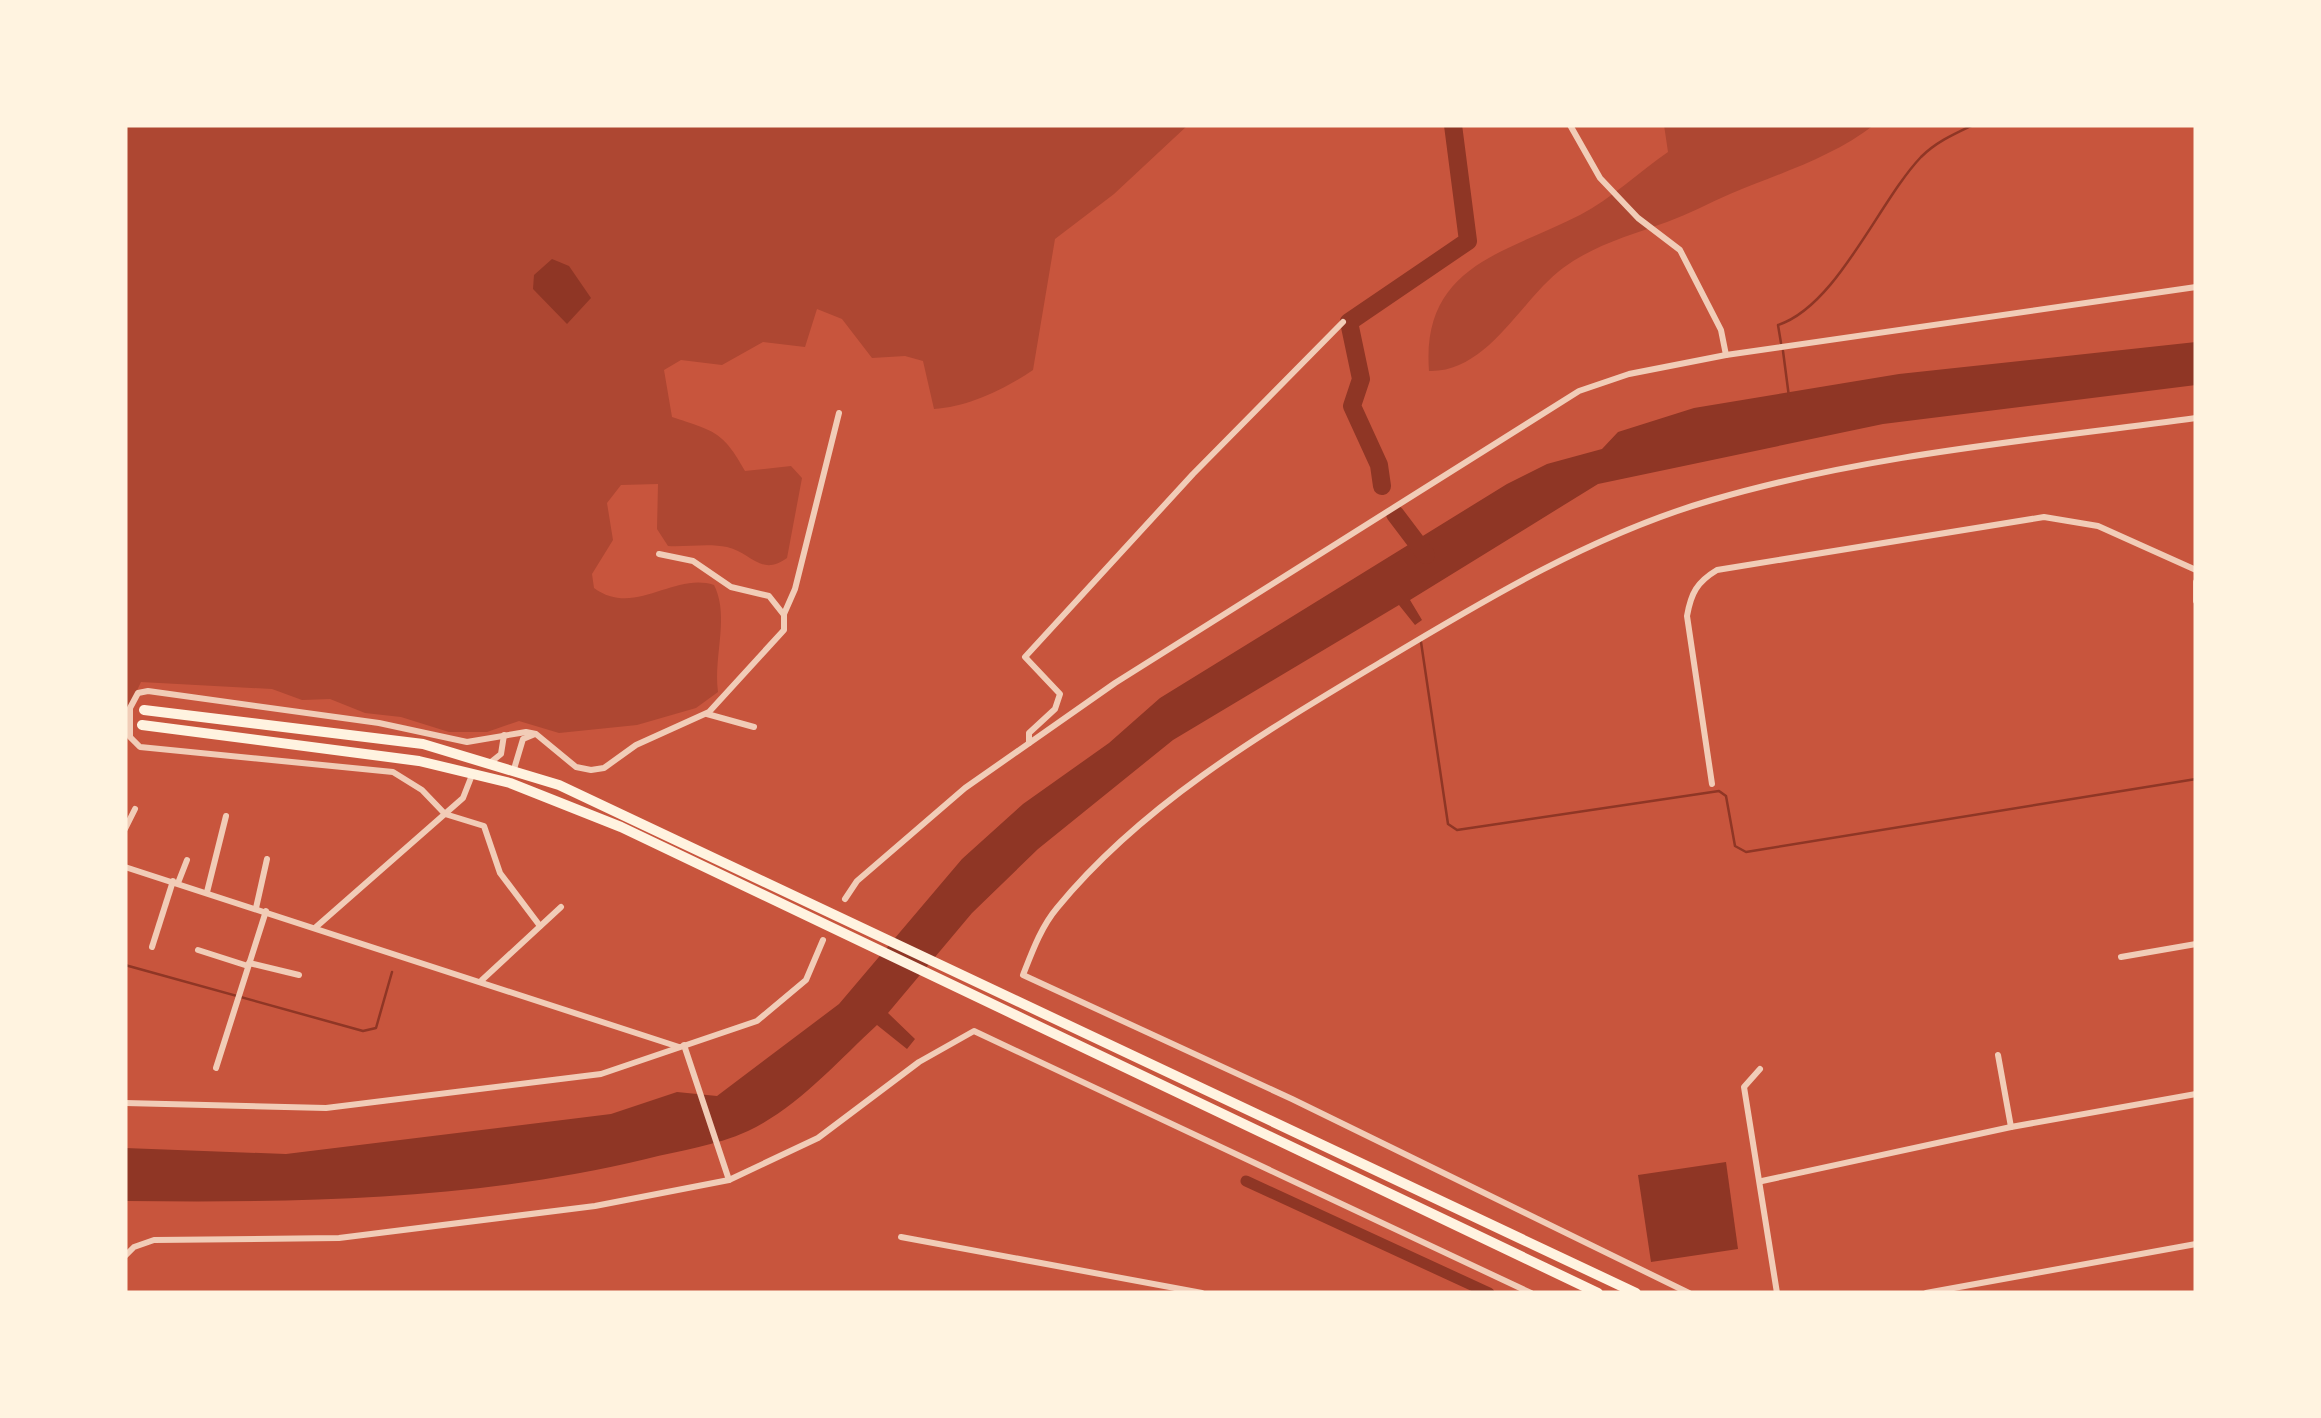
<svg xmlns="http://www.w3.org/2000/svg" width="2321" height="1418" font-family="'Exo 2',sans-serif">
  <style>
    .green { fill: #ae4732 }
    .water { fill: #8f3625 }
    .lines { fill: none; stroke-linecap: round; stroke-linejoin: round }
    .stream { stroke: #8f3625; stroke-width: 2.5 }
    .canal { stroke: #8f3625; stroke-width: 11 }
    .river { stroke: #8f3625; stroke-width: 18 }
    .minor { stroke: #f1ccb7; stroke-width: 6 }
    .trunk { stroke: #fff3e0; stroke-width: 10 }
  </style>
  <rect width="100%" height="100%" fill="#c8553d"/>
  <g class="green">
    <path d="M 125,125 L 1188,125 L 1114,194 L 1055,239 L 1033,370 C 1005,389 968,407 934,409 L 923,361 L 905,356 L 872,358 L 842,319 L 817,309 L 805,347 L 763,342 L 722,365 L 681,360 L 664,370 L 672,417 C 714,431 723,431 745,471 L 791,466 L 802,478 L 787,558 C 761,577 752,553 727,547 C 709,543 687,547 668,546 L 657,529 L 658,484 L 621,485 L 607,503 L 613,540 L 592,574 L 594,588 C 635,618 673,572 714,585 C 730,617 713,656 718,692 L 696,708 L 637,725 L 559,733 L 519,721 L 487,732 L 449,732 L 401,717 L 365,713 L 330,699 L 302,700 L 272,689 L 141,682 L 125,715 Z"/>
    <path d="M 1664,125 L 1874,125 C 1831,158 1780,173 1730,194 C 1709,203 1689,214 1667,222 C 1631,235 1594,245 1563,268 C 1521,299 1488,373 1429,371 C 1421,265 1506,253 1580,215 C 1611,199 1639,172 1668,152 Z"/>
  </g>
  <g class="water">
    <path d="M 552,259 L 569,266 L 591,298 L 567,324 L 533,289 L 534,275 Z"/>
    <path d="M 2196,342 L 2196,385 L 1883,424 L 1598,484 L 1410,600 L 1422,620 L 1415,625 L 1399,605 L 1173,740 L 1038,849 L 972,913 L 888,1013 L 915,1039 L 907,1049 L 877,1025 C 838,1061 797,1108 748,1131 C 715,1146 681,1150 646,1159 C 476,1200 300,1203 125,1201 L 125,1148 L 286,1154 L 611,1114 L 677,1092 L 717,1096 L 839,1004 L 962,859 L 1023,804 L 1109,743 L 1160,698 L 1507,484 L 1547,464 L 1602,449 L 1618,432 L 1694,408 L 1899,374 Z"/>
    <path d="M 1726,1162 L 1738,1249 L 1651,1262 L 1638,1175 Z"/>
  </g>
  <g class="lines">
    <g class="stream">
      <path d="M 1781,343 L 1778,325 C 1837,306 1879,201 1921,157 C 1936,142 1954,134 1973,125"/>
      <path d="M 1783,351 L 1789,397"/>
      <path d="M 1421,642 L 1448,824 L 1457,830 L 1719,791 L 1726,796 L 1735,846 L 1746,852 L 2196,779"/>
      <path d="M 125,965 L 363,1031 L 376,1028 L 392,972"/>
    </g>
    <path class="canal" d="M 1246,1181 L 1489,1293"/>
    <g class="river">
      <path d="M 1382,486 L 1379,465 L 1352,406 L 1361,379 L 1349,322 L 1468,241 L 1453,125"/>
      <path d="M 1395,514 L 1426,555"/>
    </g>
    <g class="minor">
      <path d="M 1570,125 L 1600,178 L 1638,218 L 1680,250 L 1721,330 L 1726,355"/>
      <path d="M 2196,582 L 2196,601"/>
      <path d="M 784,614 L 795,589 L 839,413"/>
      <path d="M 707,714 L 754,727"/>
      <path d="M 1029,743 L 1029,733 L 1055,709 L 1060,694 L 1025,657 L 1193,474 L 1343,322"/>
      <path d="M 491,762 L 501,754 L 504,735"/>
      <path d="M 514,769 L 523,739 L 535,734"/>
      <path d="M 1712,784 L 1687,616 C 1691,593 1697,582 1717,570 L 2044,517 L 2098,526 L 2196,570"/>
      <path d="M 125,829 L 135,809"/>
      <path d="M 125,867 L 679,1047"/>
      <path d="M 178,883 L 187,860"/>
      <path d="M 207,892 L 226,816"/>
      <path d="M 845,899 L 857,881 L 965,788 L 1115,683 L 1579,391 L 1629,374 L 1726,355 L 2196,287"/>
      <path d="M 256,908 L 267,859"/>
      <path d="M 540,926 L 500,873 L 484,826 L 445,814 L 422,790 L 393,772 L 140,747 L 130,737 L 130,708 L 138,693 L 148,691 L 379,723 L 467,742 L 526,732 L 536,734 L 576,767 L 591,770 L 604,768 L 636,745 L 709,712 L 784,630 L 784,615 L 769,596 L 731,587 L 693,561 L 659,554"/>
      <path d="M 316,927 L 463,798 L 472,775"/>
      <path d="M 152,947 L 173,881"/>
      <path d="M 198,950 L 248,966"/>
      <path d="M 2121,957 L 2196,944"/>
      <path d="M 249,963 L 299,975"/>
      <path d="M 482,980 L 561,907"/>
      <path d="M 684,1045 L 729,1180"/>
      <path d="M 1998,1055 L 2011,1127"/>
      <path d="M 216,1068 L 266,911"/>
      <path d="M 1760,1069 L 1744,1087 L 1777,1293"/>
      <path d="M 125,1103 L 326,1108 L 601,1074 L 757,1021 L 806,980 L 823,940"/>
      <path d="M 1762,1181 L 2011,1127 L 2196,1094"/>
      <path d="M 901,1237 L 1202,1293"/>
      <path d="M 125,1256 L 134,1247 L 154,1240 L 339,1238 L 595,1206 L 729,1180 L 818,1138 L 919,1062 L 974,1031 L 1531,1293"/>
      <path d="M 1689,1293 L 1292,1099 L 1023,975 C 1032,952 1041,927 1057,908 C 1143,803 1266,731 1381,662 C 1486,599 1594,534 1712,500 C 1869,454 2035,440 2196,418"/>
      <path d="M 1926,1293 L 2196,1244"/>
    </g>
    <g class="trunk">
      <path d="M 144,710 L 423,744 L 559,785 L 1636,1293"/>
      <path d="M 142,725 L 419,761 L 510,783 L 621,827 L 1598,1293"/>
    </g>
  </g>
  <rect width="2321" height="1418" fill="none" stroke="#fff3e0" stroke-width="255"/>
</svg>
